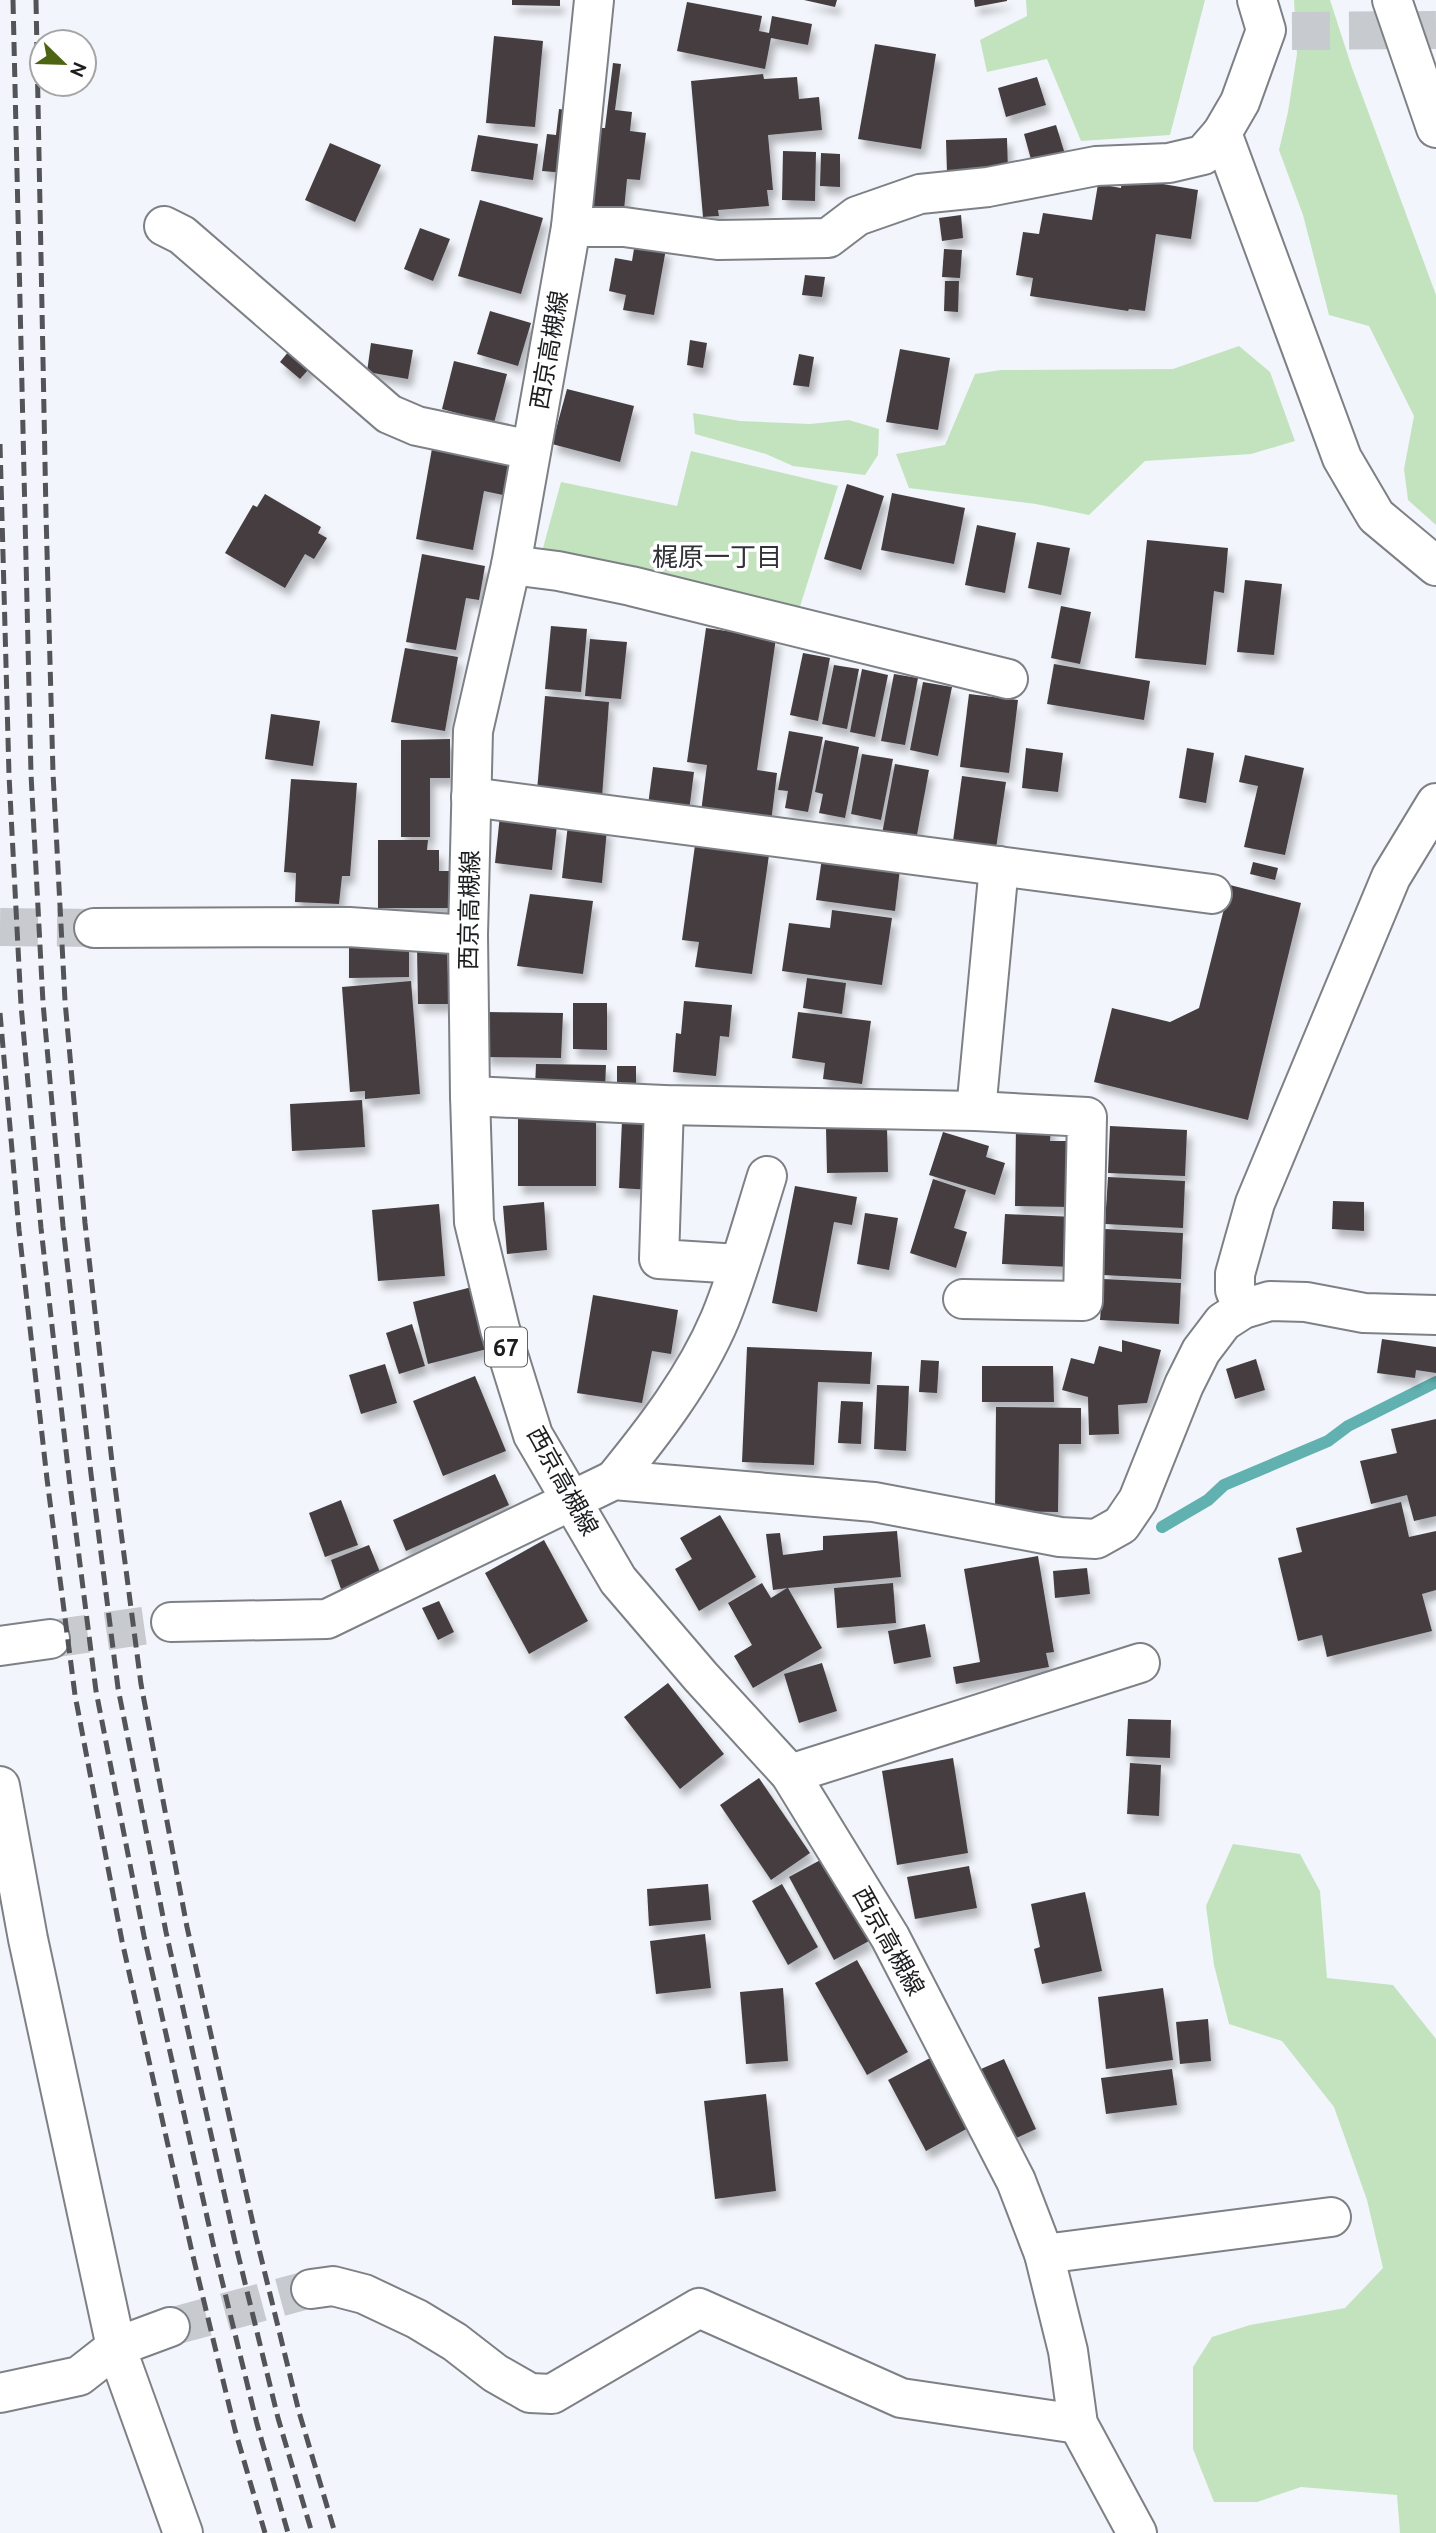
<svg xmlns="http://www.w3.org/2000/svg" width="1436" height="2533" font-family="Ubuntu,'Noto Sans JP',sans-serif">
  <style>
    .green { fill: #c3e3bf }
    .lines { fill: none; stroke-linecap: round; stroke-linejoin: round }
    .stream { stroke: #62b1b1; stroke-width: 12 }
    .building { fill: #443e40; filter: url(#shadow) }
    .minor-tunnel { stroke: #c7cacf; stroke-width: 38; stroke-dasharray: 38 19; stroke-linecap: butt }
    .minor-casing { stroke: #7d8085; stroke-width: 42 }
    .major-casing { stroke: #7d8085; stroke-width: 42 }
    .highway-casing { stroke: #7d8085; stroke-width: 42 }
    .minor { stroke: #fff; stroke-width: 38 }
    .major { stroke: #fff; stroke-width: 38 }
    .highway { stroke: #fff; stroke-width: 38 }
    .rail { stroke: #535457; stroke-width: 5; stroke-dasharray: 14 7; stroke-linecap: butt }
    .labels { text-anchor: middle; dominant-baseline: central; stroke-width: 7; stroke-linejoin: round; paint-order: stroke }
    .shield { fill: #fff; stroke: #606162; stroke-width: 2 }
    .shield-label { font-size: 23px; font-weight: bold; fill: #1c1d1f }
    .street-label { font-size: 24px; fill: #1c1d1f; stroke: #fff }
    .neighbourhood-label { font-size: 26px; fill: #313337; stroke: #fff }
  </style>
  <defs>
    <filter id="shadow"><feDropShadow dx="4.5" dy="8" stdDeviation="3.5" flood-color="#0004"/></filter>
  </defs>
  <rect width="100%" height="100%" fill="#f2f5fb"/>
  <g class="green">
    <path d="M 1026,0 L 1205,0 L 1170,135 L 1081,141 L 1047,59 L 987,72 L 980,40 L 1027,16 Z"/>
    <path d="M 1294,0 L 1330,0 L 1352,68 L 1436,295 L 1436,525 L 1408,500 L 1404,469 L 1414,416 L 1369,326 L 1329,315 L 1303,215 L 1279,150 L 1288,112 L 1297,54 Z"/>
    <path d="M 1239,346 L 1270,372 L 1295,441 L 1251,454 L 1145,461 L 1089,515 L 1036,504 L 909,488 L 896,454 L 945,445 L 975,374 L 1001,370 L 1173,369 Z"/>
    <path d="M 693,413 L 740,421 L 810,424 L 849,420 L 879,429 L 878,455 L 865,475 L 793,466 L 766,454 L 695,434 Z"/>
    <path d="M 691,451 L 838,486 L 797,616 L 555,560 L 543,548 L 561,482 L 677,506 Z"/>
    <path d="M 1233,1844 L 1300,1854 L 1320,1891 L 1327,1978 L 1393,1985 L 1436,2039 L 1436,2533 L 1400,2533 L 1397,2495 L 1301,2487 L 1257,2502 L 1214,2502 L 1193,2449 L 1193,2367 L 1212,2337 L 1250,2325 L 1345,2308 L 1383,2268 L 1367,2200 L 1334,2107 L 1282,2041 L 1229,2024 L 1214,1965 L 1206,1906 Z"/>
  </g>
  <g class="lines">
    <path class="stream" d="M 1162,1527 L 1208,1500 L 1224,1485 L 1328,1441 L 1348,1426 L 1436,1382"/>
  </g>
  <g class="building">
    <path d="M 512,0 L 560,0 L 560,6 L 512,5 Z"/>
    <path d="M 804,0 L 837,0 L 835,7 Z"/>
    <path d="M 974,0 L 1007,0 L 1007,1 L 975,7 Z"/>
    <path d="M 687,2 L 762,16 L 759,31 L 769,33 L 772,16 L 812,24 L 808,45 L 771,38 L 765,69 L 677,51 Z"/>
    <path d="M 494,36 L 543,41 L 535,127 L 486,123 Z"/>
    <path d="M 875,44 L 936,54 L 921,149 L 858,139 Z"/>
    <path d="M 613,63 L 621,64 L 615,110 L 632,112 L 630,131 L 646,133 L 640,180 L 627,179 L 624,210 L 592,206 L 601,128 L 605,128 Z"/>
    <path d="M 763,74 L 764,79 L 797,77 L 799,99 L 819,97 L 822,130 L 768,135 L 773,190 L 767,190 L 769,206 L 718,210 L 719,216 L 703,217 L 691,81 Z"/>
    <path d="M 1037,77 L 1046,105 L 1006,117 L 998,88 Z"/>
    <path d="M 559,109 L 573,111 L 566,173 L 542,171 L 547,134 L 556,135 Z"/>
    <path d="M 1056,125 L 1065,154 L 1032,163 L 1024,134 Z"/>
    <path d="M 478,135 L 538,144 L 533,180 L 471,171 Z"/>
    <path d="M 1007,138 L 1008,172 L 947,173 L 946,140 Z"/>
    <path d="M 330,143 L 381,165 L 355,222 L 305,200 Z"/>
    <path d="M 783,151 L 816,152 L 815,201 L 782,200 Z"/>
    <path d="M 821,153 L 840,154 L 840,187 L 820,186 Z"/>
    <path d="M 1122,177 L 1198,190 L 1191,239 L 1156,234 L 1145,311 L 1129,309 L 1128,311 L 1030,296 L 1033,278 L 1016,275 L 1023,232 L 1039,234 L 1043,213 L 1092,220 L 1098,184 L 1121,188 Z"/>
    <path d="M 480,200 L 543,218 L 521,294 L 458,276 Z"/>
    <path d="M 961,215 L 963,238 L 942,241 L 939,218 Z"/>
    <path d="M 420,228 L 450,239 L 433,281 L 404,269 Z"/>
    <path d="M 635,243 L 666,249 L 654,315 L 623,310 L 626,295 L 609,291 L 615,258 L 632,261 Z"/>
    <path d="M 944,249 L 962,250 L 960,278 L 942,277 Z"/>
    <path d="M 805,275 L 825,277 L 822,297 L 802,295 Z"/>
    <path d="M 945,281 L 959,281 L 958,312 L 944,311 Z"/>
    <path d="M 490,311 L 531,323 L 518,366 L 477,354 Z"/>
    <path d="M 690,340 L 707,343 L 703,368 L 687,365 Z"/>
    <path d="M 297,341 L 318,359 L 300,379 L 280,362 Z"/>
    <path d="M 371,343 L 413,350 L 408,379 L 367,372 Z"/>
    <path d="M 900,349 L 950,358 L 938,430 L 886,422 Z"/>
    <path d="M 799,354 L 814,357 L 809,387 L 793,385 Z"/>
    <path d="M 454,361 L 507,374 L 494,423 L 442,409 Z"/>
    <path d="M 567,389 L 634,406 L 620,462 L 552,444 Z"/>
    <path d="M 433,443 L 510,456 L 503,495 L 484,491 L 473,550 L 416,539 Z"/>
    <path d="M 847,484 L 884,496 L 861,570 L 824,559 Z"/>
    <path d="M 892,493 L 965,508 L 954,564 L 881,550 Z"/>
    <path d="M 265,494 L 321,527 L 318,533 L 327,538 L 314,559 L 305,554 L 285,588 L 225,553 L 253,505 L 257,507 Z"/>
    <path d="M 977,525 L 1016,533 L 1005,593 L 965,585 Z"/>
    <path d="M 1147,540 L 1228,548 L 1224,593 L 1214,591 L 1206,665 L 1135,658 Z"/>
    <path d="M 1037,542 L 1070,548 L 1061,595 L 1028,588 Z"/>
    <path d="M 422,554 L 485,566 L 479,600 L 466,598 L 456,650 L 406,642 Z"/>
    <path d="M 1245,580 L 1282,584 L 1274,655 L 1237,652 Z"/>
    <path d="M 1061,606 L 1091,612 L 1080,664 L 1051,658 Z"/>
    <path d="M 551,626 L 587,629 L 581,692 L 545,689 Z"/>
    <path d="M 706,628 L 776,638 L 757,770 L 777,773 L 771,822 L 701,812 L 707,765 L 687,762 Z"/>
    <path d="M 590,639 L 627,642 L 621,699 L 585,696 Z"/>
    <path d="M 405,648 L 458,657 L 445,731 L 391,722 Z"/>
    <path d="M 803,653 L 830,658 L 818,721 L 790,715 Z"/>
    <path d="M 1054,664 L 1150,681 L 1144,720 L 1047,704 Z"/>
    <path d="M 834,665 L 859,669 L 847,729 L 822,724 Z"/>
    <path d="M 862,669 L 888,675 L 875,737 L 850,732 Z"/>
    <path d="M 894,674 L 918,678 L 905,745 L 881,741 Z"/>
    <path d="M 923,682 L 952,687 L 938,756 L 910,750 Z"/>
    <path d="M 969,694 L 1018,700 L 1009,773 L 960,767 Z"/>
    <path d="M 545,696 L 609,702 L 602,797 L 537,791 Z"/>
    <path d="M 271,714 L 320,721 L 313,766 L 265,759 Z"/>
    <path d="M 789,731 L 823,737 L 808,812 L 785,808 L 788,791 L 778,790 Z"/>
    <path d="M 450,739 L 450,778 L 430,778 L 430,837 L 401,837 L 401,740 Z"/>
    <path d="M 825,740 L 859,747 L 845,818 L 819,813 L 823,794 L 815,792 Z"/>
    <path d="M 1026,748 L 1063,753 L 1058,792 L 1022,788 Z"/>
    <path d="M 1187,748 L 1214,753 L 1206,803 L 1179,798 Z"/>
    <path d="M 862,754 L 893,759 L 881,820 L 851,814 Z"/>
    <path d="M 1245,755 L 1304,768 L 1285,855 L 1244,847 L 1258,786 L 1239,782 Z"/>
    <path d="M 895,764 L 929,770 L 916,840 L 882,834 Z"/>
    <path d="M 653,767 L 694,772 L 689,811 L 648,805 Z"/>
    <path d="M 962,776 L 1006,782 L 996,848 L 953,841 Z"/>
    <path d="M 291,779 L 357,783 L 350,876 L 342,876 L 339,904 L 295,902 L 296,873 L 284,872 Z"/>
    <path d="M 500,815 L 557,825 L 552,870 L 495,863 Z"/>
    <path d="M 568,824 L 607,829 L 602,883 L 562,878 Z"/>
    <path d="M 378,840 L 428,840 L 427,850 L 439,850 L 439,871 L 452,871 L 452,908 L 378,908 Z"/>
    <path d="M 695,845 L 769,855 L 752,974 L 695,967 L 699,942 L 682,940 Z"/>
    <path d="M 822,858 L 900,869 L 895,911 L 816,900 Z"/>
    <path d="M 1253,862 L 1278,868 L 1275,880 L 1250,874 Z"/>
    <path d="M 1230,885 L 1301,903 L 1248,1120 L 1094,1082 L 1112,1008 L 1170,1022 L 1199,1008 Z"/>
    <path d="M 530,894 L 593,901 L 583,974 L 517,966 Z"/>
    <path d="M 832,910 L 892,918 L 882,985 L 782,971 L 789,923 L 830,928 Z"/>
    <path d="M 349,941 L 409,941 L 409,977 L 349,978 Z"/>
    <path d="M 447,947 L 449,1004 L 418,1004 L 417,948 Z"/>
    <path d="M 807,978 L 846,983 L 842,1014 L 803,1008 Z"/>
    <path d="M 411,981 L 420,1094 L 365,1099 L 365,1091 L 350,1092 L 342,987 Z"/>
    <path d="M 684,1001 L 732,1005 L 729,1037 L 720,1036 L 716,1076 L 673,1072 L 676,1033 L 681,1034 Z"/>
    <path d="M 573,1003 L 607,1003 L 607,1050 L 573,1049 Z"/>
    <path d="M 486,1012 L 563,1013 L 561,1058 L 485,1057 Z"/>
    <path d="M 798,1012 L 871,1021 L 862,1084 L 823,1079 L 825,1063 L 792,1058 Z"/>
    <path d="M 536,1064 L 606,1065 L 605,1089 L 535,1088 Z"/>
    <rect x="617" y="1066" width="19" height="18"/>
    <path d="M 362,1100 L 365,1147 L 292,1151 L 290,1104 Z"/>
    <rect x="518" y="1114" width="78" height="72"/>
    <path d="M 622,1121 L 655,1122 L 652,1190 L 619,1188 Z"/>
    <path d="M 1016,1124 L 1051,1125 L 1050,1141 L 1071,1141 L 1070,1207 L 1015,1206 Z"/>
    <path d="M 887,1126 L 888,1172 L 827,1173 L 826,1128 Z"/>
    <path d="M 1110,1126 L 1187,1130 L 1185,1176 L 1108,1173 Z"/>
    <path d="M 943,1132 L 989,1146 L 986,1157 L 1005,1163 L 995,1195 L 929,1175 Z"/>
    <path d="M 1108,1177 L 1185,1181 L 1183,1228 L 1105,1224 Z"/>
    <path d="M 933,1179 L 966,1190 L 954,1228 L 967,1232 L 956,1268 L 910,1253 Z"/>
    <path d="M 795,1186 L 857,1197 L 852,1225 L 834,1222 L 817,1312 L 772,1303 Z"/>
    <path d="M 1333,1201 L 1364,1202 L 1364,1231 L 1332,1229 Z"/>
    <path d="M 544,1202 L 547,1250 L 507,1254 L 503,1206 Z"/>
    <path d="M 439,1204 L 445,1276 L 378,1281 L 372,1210 Z"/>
    <path d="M 865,1213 L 898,1218 L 889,1270 L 857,1264 Z"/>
    <path d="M 1005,1214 L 1075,1217 L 1072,1267 L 1002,1264 Z"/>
    <path d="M 1105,1229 L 1183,1233 L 1181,1279 L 1103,1275 Z"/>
    <path d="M 1103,1279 L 1181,1283 L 1179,1324 L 1100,1320 Z"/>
    <path d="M 472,1287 L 487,1349 L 428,1364 L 413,1302 Z"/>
    <path d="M 593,1295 L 678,1310 L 671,1354 L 652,1351 L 642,1403 L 577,1393 Z"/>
    <path d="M 412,1324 L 425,1366 L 399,1374 L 386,1333 Z"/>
    <path d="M 1382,1339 L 1436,1347 L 1436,1373 L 1416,1370 L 1415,1378 L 1377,1373 Z"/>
    <path d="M 1122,1340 L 1161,1350 L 1147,1403 L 1118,1405 L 1119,1434 L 1089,1435 L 1088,1397 L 1062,1390 L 1071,1358 L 1094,1364 L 1099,1346 L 1122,1352 Z"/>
    <path d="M 747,1347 L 872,1352 L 870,1384 L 818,1382 L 814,1465 L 742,1462 Z"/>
    <path d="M 1256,1359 L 1265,1390 L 1235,1399 L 1226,1369 Z"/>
    <path d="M 921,1360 L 939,1361 L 937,1393 L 919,1392 Z"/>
    <path d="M 385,1364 L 397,1403 L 361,1414 L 349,1375 Z"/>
    <path d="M 982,1366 L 1053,1366 L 1054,1402 L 982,1402 Z"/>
    <path d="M 475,1376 L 506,1451 L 443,1476 L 413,1401 Z"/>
    <path d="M 877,1385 L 909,1386 L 906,1451 L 874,1449 Z"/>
    <path d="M 841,1401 L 863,1402 L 861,1444 L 838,1443 Z"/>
    <path d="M 996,1407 L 1081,1408 L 1081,1444 L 1059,1444 L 1058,1512 L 995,1511 Z"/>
    <path d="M 1436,1419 L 1436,1516 L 1414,1521 L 1407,1495 L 1371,1504 L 1360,1461 L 1397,1453 L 1391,1429 Z"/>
    <path d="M 495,1474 L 509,1505 L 406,1551 L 393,1520 Z"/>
    <path d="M 341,1500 L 358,1545 L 325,1557 L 309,1513 Z"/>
    <path d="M 1401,1502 L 1409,1537 L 1436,1531 L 1436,1590 L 1422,1594 L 1432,1631 L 1327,1657 L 1322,1635 L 1298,1641 L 1278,1558 L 1302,1552 L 1296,1528 Z"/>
    <path d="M 720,1515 L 756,1577 L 699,1611 L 675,1569 L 692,1559 L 680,1538 Z"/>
    <path d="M 897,1531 L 901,1577 L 788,1588 L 822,1648 L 753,1688 L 734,1656 L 752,1645 L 728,1603 L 762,1583 L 771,1598 L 787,1588 L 773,1590 L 766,1534 L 780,1533 L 783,1555 L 823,1550 L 823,1536 Z"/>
    <path d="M 544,1540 L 588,1621 L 529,1654 L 485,1573 Z"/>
    <path d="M 369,1545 L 382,1577 L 342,1592 L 331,1560 Z"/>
    <path d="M 1038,1556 L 1054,1652 L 1046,1653 L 1049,1667 L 956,1684 L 953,1667 L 980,1662 L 964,1569 Z"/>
    <path d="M 1087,1568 L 1090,1594 L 1055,1598 L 1053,1571 Z"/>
    <path d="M 893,1583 L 896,1623 L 837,1628 L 834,1588 Z"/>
    <path d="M 439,1601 L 454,1632 L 438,1640 L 422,1608 Z"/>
    <path d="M 925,1624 L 931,1657 L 894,1664 L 888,1631 Z"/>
    <path d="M 822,1663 L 837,1711 L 799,1723 L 784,1674 Z"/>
    <path d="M 668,1683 L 724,1754 L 680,1789 L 624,1717 Z"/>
    <path d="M 1128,1719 L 1171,1720 L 1170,1758 L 1126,1756 Z"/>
    <path d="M 953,1758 L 968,1853 L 897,1865 L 882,1771 Z"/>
    <path d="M 1130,1763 L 1161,1765 L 1159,1816 L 1127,1814 Z"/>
    <path d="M 759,1778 L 810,1853 L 771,1880 L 720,1805 Z"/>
    <path d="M 824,1858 L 869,1941 L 834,1960 L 789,1877 Z"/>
    <path d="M 969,1866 L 977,1908 L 915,1919 L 907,1877 Z"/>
    <path d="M 708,1884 L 711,1920 L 649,1926 L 647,1889 Z"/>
    <path d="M 782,1884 L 818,1947 L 788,1965 L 752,1901 Z"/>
    <path d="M 1085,1892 L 1102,1971 L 1042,1984 L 1034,1949 L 1040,1947 L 1031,1904 Z"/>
    <path d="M 705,1934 L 711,1988 L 656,1994 L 650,1941 Z"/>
    <path d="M 857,1960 L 908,2052 L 867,2075 L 815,1983 Z"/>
    <path d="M 783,1988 L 788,2061 L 746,2064 L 740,1992 Z"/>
    <path d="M 1163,1988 L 1173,2060 L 1106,2069 L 1098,1997 Z"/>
    <path d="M 1208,2019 L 1211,2061 L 1180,2064 L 1176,2022 Z"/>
    <path d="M 932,2057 L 970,2127 L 926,2151 L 888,2080 Z"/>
    <path d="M 1004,2059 L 1036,2129 L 1012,2140 L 981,2069 Z"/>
    <path d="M 1172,2069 L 1177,2105 L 1106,2114 L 1101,2078 Z"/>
    <path d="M 766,2094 L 776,2191 L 715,2199 L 704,2101 Z"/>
  </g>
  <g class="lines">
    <g class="minor-tunnel">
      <path d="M 1292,31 L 1436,30"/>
      <path d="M 0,927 L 94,928"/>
      <path d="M 50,1639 L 171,1622"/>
      <path d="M 170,2327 L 311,2289"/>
    </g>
    <g class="minor-casing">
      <g id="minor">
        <path d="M 1222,133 L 1342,458 L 1376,516 L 1436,566"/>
        <path d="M 164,226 L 182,235 L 389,414 L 417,426 L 531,450"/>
        <path d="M 571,227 L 624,227 L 718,240 L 828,238 L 857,216 L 920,194 L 988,187 L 1096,166 L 1169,163 L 1203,155 L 1222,133 L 1240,102 L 1266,30 L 1257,0"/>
        <path d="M 511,565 L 558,571 L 631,586 L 1008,679"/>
        <path d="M 471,797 L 1212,894"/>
        <path d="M 94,928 L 349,927 L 468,935"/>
        <path d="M 470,1096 L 664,1105 L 976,1111 L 1087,1117 L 1083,1301 L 963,1299"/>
        <path d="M 664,1105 L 659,1259 L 739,1264"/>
        <path d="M 976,1111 L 999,866"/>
        <path d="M 1243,1309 L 1235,1290 L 1235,1274 L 1255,1203 L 1391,877 L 1436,803"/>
        <path d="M 614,1480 C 654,1431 695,1378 720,1319 C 739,1273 752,1224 767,1176"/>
        <path d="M 171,1622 L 327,1619 L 614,1480 L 874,1502 L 1060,1537 L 1096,1539 L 1121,1525 L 1138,1500 L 1184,1385 L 1201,1351 L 1223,1322 L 1243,1309 L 1270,1301 L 1306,1302 L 1364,1313 L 1436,1315"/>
        <path d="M 0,1646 L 50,1639"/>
        <path d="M 790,1774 L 1140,1663"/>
        <path d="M 0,1786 L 28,1939 L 116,2347 L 183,2533"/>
        <path d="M 1044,2254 L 1331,2217"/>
        <path d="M 311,2289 L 333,2286 L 364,2294 L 417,2319 L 455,2342 L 495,2373 L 530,2393 L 552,2394 L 699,2308 L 901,2398 L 1078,2424"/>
        <path d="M 0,2393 L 79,2376 L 116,2347 L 170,2327"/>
      </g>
    </g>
    <g class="major-casing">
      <path id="major" d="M 594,0 L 571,227 L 511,565 L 473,731 L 468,935 L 470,1096 L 474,1222 L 500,1329 L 533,1435 L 618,1580 L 701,1677 L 790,1774 L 890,1937 L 1016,2181 L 1044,2254 L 1068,2351 L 1078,2424 L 1137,2533"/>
    </g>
    <g class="highway-casing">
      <path id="highway" d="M 1392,0 L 1436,128"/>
    </g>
    <use href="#minor" class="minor"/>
    <use href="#major" class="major"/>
    <use href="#highway" class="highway"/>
    <g class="rail">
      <path d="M 13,0 L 31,774 L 43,1003 L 63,1226 L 91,1474 L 118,1688 L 166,1932 L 235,2242 L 278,2418 L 312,2533"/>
      <path d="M 36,0 L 46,514 L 53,773 L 65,1001 L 85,1223 L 113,1471 L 141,1684 L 187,1927 L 256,2237 L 299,2412 L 335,2533"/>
      <path d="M 0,444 L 9,775 L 21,1005 L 41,1228 L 69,1477 L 96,1691 L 144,1936 L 214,2248 L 257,2424 L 288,2533"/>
      <path d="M 0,1013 L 19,1230 L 47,1479 L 75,1695 L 122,1941 L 192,2252 L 235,2430 L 265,2533"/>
    </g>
  </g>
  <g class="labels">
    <rect class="shield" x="485" y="1327.5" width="42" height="39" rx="5"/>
    <g class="shield-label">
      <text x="506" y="1347">67</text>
    </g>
    <g class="street-label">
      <text transform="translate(549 350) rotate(-80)">西京高槻線</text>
      <text transform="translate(469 910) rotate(-89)">西京高槻線</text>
      <text transform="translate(563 1481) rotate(61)">西京高槻線</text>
      <text transform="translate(889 1941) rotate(61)">西京高槻線</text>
    </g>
    <g class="neighbourhood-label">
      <text x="717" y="556">梶原一丁目</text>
    </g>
  </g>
  <g transform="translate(63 63) rotate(113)"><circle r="33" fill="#ffffff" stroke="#a4a5a5" stroke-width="2"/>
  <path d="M0-5L12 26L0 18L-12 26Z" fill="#4d6412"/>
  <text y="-10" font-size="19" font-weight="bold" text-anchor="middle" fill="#1c1d1f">N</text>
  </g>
</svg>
